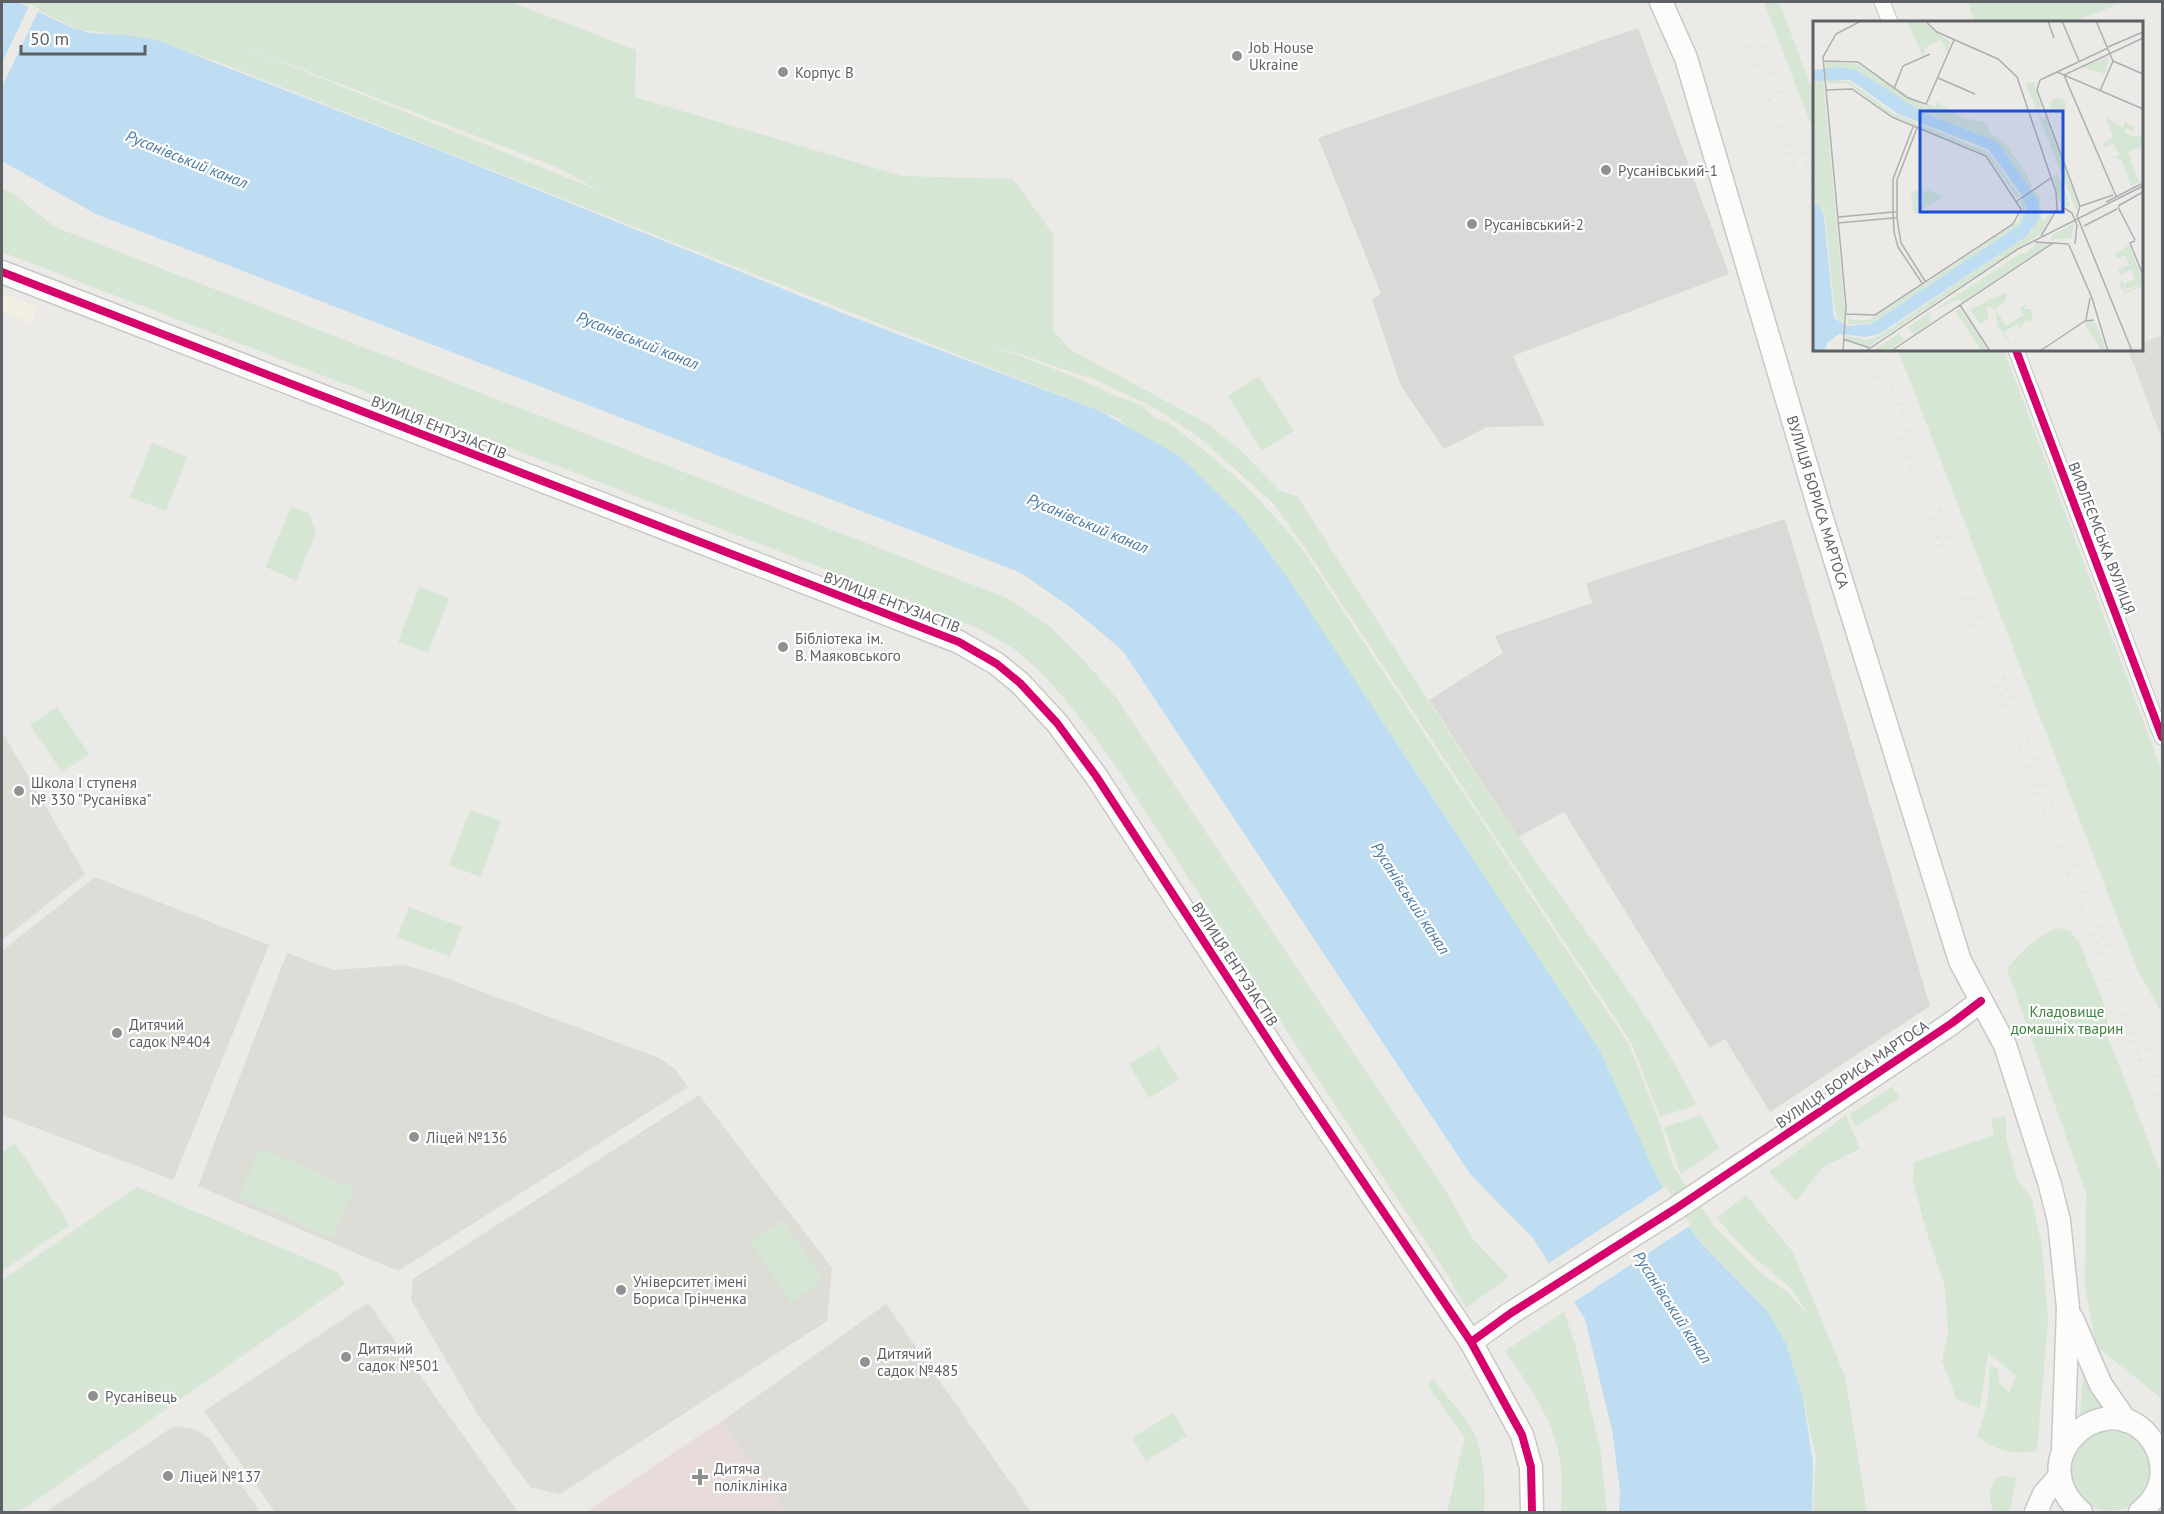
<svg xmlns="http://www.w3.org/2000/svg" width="2164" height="1514" font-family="'PT Sans',sans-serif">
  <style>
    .commercial { fill: #f3efe2 }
    .industrial { fill: #dbd9d7 }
    .education { fill: #dedcd7 }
    .medical { fill: #e7dcda }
    .green { fill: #d6e6d4; fill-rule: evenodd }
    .water { fill: #bfddf2 }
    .pier { fill: #ebeae7 }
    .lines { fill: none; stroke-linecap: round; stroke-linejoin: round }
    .street-casing { stroke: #c6c6c6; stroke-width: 17 }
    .secondary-casing { stroke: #c8c8c8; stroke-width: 25 }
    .street { stroke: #fcfcfb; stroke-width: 15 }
    .secondary { stroke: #fcfcfb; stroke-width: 22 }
    .rail { stroke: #e2e2e2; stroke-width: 4.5; stroke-dasharray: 1.5 8; stroke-linecap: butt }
    .cycleway-casing { stroke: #fff; stroke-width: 11 }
    .cycleway { stroke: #d6006c; stroke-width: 8 }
    .poi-dot { fill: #8f9092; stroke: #fff; stroke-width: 2 }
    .labels { text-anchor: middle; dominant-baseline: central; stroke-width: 4.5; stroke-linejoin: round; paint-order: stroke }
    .poi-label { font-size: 15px; fill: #5d6064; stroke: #fff; text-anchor: start }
    .street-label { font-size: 15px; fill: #5d6064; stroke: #fff }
    .park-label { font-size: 15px; fill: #3e813f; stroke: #fff }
    .water-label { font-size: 16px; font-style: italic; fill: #4b7aa6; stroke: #fff }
    .inset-road { fill: none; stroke: #aeafaf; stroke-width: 1.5 }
    .view { fill: #1d4ed8; fill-opacity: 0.15; stroke: #1d4ed8; stroke-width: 3 }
    .inset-edge { fill: none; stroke: #5d6064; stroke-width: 3 }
  </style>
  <rect width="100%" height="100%" fill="#ebeae7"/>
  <path class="commercial" d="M 2,293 L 38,307 L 31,323 L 2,312 Z"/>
  <g class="industrial">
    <path d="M 1638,28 L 1729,274 L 1513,356 L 1545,426 L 1487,427 L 1444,449 L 1401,386 L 1372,300 L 1381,293 L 1318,138 Z"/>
    <path d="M 1785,519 L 1930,1006 L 1770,1112 L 1725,1039 L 1710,1048 L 1564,812 L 1518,837 L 1429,700 L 1503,653 L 1495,636 L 1592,603 L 1586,583 Z"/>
  </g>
  <g class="education">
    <path d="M 2162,335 L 2162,439 L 2128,350 L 2142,350 L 2142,343 Z"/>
    <path d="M 2,735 L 5,737 L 85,874 L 2,940 Z"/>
    <path d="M 95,877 L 269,945 L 173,1180 L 2,1115 L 2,951 Z"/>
    <path d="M 287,953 L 334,970 L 404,965 L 432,973 L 659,1058 L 675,1069 L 688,1087 L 398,1271 L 198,1186 Z"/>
    <path d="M 699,1095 L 832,1268 L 827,1321 L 560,1494 L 531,1488 L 478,1415 L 411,1300 L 413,1279 Z"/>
    <path d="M 368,1303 L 518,1512 L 275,1512 L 204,1411 Z"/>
    <path d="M 886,1304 L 1031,1512 L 786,1512 L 722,1421 Z"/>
    <path d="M 174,1426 L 195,1429 L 210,1439 L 260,1512 L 46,1512 Z"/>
  </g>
  <path class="medical" d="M 722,1421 L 786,1512 L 586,1512 L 691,1441 Z"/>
  <g class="green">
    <path d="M 21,2 L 511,2 L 636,50 L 635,97 L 902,176 L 1013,179 L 1053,234 L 1053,330 L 1069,349 L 1208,424 L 1241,451 L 1280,491 L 1297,496 C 1371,610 1442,725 1518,836 C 1579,926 1649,1007 1696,1105 L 1660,1117 L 1632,1044 L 1306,549 L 1274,504 L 1199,437 L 1155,408 L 1096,380 L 983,342 L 1072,376 L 1114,395 L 1141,405 L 1156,419 L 1167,422 C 1223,463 1262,498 1305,553 L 1629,1045 L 1657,1116 L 1673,1166 L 1715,1227 L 1760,1272 L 1788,1293 L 1810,1317 L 1791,1288 L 1744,1249 L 1717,1218 L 1746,1195 L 1793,1252 L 1845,1376 L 1867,1512 L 1813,1512 L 1816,1458 L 1803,1398 L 1786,1343 L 1764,1306 L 1705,1247 L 1679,1215 L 1657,1177 L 1597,1048 L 1288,579 L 1245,522 L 1178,455 L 1126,426 L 1120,419 L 216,61 L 146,39 L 78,29 ZM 234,43 L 557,167 L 600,191 Z"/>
    <path d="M 1764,2 L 1779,2 L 1814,94 L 1814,132 Z"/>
    <path d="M 1968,2 L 2125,2 L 2072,22 L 1975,22 Z"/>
    <path d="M 2,188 L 15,195 L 55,227 L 1007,598 L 1048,625 L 1088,665 L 1117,699 L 1447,1193 L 1473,1239 L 1509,1277 L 1466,1308 L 1447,1274 L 1316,1076 L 1122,775 C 1091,731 1060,687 1018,652 C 1006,643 991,636 978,628 L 2,252 Z"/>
    <path d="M 1898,350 L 2004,350 L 2162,771 L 2162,1013 L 2138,971 Z"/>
    <path d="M 1259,376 L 1294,431 L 1262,451 L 1228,396 Z"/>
    <path d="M 152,443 L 187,457 L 166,511 L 130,497 Z"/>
    <path d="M 291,506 L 309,513 L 316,533 L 296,581 L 266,567 Z"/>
    <path d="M 419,587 L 449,598 L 428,653 L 398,642 Z"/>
    <path d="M 57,707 L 89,754 L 62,772 L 30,725 Z"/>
    <path d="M 470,810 L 501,821 L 481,877 L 449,865 Z"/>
    <path d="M 409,907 L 462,927 L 450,957 L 397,937 Z"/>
    <path d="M 2057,928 L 2069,930 L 2079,942 L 2107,1012 L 2108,1037 L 2162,1176 L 2162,1399 L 2096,1346 L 2085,1287 L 2086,1193 L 2007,969 C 2022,950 2035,938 2057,928 Z"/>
    <path d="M 1159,1046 L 1179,1079 L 1149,1098 L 1129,1064 Z"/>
    <path d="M 1892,1087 L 1900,1098 L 1856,1127 L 1850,1114 Z"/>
    <path d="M 1701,1115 L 1719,1148 L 1681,1174 L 1664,1127 Z"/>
    <path d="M 1846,1115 L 1860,1149 L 1823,1167 L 1796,1201 L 1769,1172 Z"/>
    <path d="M 2006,1116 L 2006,1138 L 2017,1178 L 2032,1199 L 2042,1247 L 2048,1320 L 2037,1451 C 2008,1455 2000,1452 1977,1436 C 1987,1410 1990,1394 1989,1366 L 1998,1369 L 1999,1382 L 2009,1393 L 2016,1376 L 1988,1353 L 1980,1408 L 1957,1400 L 1942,1361 L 1948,1332 L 1945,1287 L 1927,1233 L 1913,1182 L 1914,1162 L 1994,1135 L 1991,1119 Z"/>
    <path d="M 15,1143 L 70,1225 L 2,1271 L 2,1152 Z"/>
    <path d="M 260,1148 L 354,1188 L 332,1238 L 239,1197 Z"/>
    <path d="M 137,1187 L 338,1272 L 345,1284 L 25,1508 L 18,1512 L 2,1512 L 2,1280 Z"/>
    <path d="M 782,1220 L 823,1280 L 791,1302 L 750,1242 Z"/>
    <path d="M 1564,1312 L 1575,1344 L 1600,1447 L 1607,1512 L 1561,1512 C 1567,1439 1545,1409 1505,1351 Z"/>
    <path d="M 2083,1374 L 2103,1407 L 2080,1414 Z"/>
    <path d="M 1433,1379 C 1444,1394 1466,1417 1474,1433 C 1484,1456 1486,1488 1484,1512 L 1447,1512 L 1465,1437 L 1427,1385 Z"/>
    <path d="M 1173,1413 L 1187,1436 L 1146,1461 L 1132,1438 Z"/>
    <circle cx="2111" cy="1471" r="40"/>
    <path d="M 2004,1476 L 2017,1478 L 2009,1512 L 1993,1512 L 1989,1493 L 1995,1479 Z"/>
  </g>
  <path class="water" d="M 2,2 L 18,2 L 66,25 L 90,33 L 124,35 L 159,41 L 446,153 L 850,316 L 1100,411 L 1178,455 L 1241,516 L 1285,574 L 1601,1053 L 1657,1177 L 1675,1209 L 1702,1244 L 1766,1309 L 1786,1343 L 1803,1398 L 1813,1462 L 1812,1512 L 1619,1512 L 1620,1490 L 1612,1430 L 1585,1319 L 1532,1237 L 1470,1174 L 1123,651 L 1073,609 L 1021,573 L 96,214 L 2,161 Z"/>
  <g class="pier">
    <path d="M 30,4 L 39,9 L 2,87 L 2,63 Z"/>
    <path d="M 1666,1186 L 1678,1207 L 1691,1225 L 1571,1304 L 1546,1265 Z"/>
  </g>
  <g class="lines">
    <g class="street-casing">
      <g id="street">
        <path d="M 1882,2 L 1890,22"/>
        <path d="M 2016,350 L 2162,737"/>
      </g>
    </g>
    <g class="secondary-casing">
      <g id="secondary">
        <path d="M 1661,2 L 1686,58 L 1821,515 L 1960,961 L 2005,1045 L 2050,1185 L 2059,1221 L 2068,1308 L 2063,1451"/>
        <path d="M 2,272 L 959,642 L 997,664 L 1020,683 L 1057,723 L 1096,776 L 1283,1063 L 1471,1342 L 1522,1435 L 1531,1467 L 1532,1512"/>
        <path d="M 2072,1318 L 2101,1385 L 2126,1421"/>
        <path d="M 1471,1342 L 1511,1313 L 1675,1209 L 1952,1023 L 1981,1001"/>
        <path d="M 2036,1512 L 2044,1494 L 2060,1476"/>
        <path d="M 2081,1512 C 2021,1459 2101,1388 2145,1432 C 2154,1442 2160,1451 2161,1464 C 2164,1484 2155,1500 2140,1512"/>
      </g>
    </g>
    <use href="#street" class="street"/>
    <use href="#secondary" class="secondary"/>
    <g class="rail">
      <path d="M 1731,2 L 1814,216"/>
      <path d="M 1745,2 L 1814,182"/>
      <path d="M 1866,350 L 2162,1115"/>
      <path d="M 1878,350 L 2111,958"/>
      <path d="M 2139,1031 L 2162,1089"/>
    </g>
    <g class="cycleway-casing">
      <g id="cycleway">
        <path d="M 2,272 L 959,642 L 997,664 L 1020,683 L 1057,723 L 1096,776 L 1283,1063 L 1471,1342 L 1522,1435 L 1531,1467 L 1532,1512"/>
        <path d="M 2016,350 L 2162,737"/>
        <path d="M 1471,1342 L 1511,1313 L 1675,1209 L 1952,1023 L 1981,1001"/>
      </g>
    </g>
    <use href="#cycleway" class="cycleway"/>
  </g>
  <g class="poi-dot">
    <circle cx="1237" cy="56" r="6"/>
    <circle cx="783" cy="72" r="6"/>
    <circle cx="1606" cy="170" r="6"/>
    <circle cx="1472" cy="224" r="6"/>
    <circle cx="783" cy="647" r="6"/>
    <circle cx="19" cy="791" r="6"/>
    <circle cx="117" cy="1033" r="6"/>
    <circle cx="414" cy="1137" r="6"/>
    <circle cx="621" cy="1290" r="6"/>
    <circle cx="346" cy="1357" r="6"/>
    <circle cx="865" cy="1362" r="6"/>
    <circle cx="93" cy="1396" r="6"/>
    <circle cx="168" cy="1476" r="6"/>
    <path d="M697 1468h6v6h6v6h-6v6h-6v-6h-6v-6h6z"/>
  </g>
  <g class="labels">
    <g class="poi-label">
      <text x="1249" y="47">Job House<tspan x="1249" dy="17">Ukraine</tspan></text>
      <text x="795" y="72">Корпус В</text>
      <text x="1618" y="170">Русанівський-1</text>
      <text x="1484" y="224">Русанівський-2</text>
      <text x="795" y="638">Бібліотека ім.<tspan x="795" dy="17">В. Маяковського</tspan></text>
      <text x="31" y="782">Школа І ступеня<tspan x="31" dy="17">№ 330 "Русанівка"</tspan></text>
      <text x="129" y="1024">Дитячий<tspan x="129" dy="17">садок №404</tspan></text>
      <text x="426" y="1137">Ліцей №136</text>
      <text x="633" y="1281">Університет імені<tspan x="633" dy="17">Бориса Грінченка</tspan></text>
      <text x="358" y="1348">Дитячий<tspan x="358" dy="17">садок №501</tspan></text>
      <text x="877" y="1353">Дитячий<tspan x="877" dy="17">садок №485</tspan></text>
      <text x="105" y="1396">Русанівець</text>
      <text x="714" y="1468">Дитяча<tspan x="714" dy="17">поліклініка</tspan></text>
      <text x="180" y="1476">Ліцей №137</text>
    </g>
    <g class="street-label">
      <text transform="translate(439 427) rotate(22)">ВУЛИЦЯ ЕНТУЗІАСТІВ</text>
      <text transform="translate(1818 502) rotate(73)">ВУЛИЦЯ БОРИСА МАРТОСА</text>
      <text transform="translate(2102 538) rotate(69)">ВИФЛЕЄМСЬКА ВУЛИЦЯ</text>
      <text transform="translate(892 602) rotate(21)">ВУЛИЦЯ ЕНТУЗІАСТІВ</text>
      <text transform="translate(1235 964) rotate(57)">ВУЛИЦЯ ЕНТУЗІАСТІВ</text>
      <text transform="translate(1852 1074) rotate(-34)">ВУЛИЦЯ БОРИСА МАРТОСА</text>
    </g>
    <g class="park-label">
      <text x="2067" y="1011">Кладовище<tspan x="2067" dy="17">домашніх тварин</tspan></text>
    </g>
    <g class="water-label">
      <text transform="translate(187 159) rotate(22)">Русанівський канал</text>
      <text transform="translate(638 340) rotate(22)">Русанівський канал</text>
      <text transform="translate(1088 523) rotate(23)">Русанівський канал</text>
      <text transform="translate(1411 898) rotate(57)">Русанівський канал</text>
      <text transform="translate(1673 1307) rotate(57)">Русанівський канал</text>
    </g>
  </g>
  <g transform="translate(1813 21)">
    <rect width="330" height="330" fill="#ebeae7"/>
    <path d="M 108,0 L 137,21 L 134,31 L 128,19 L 114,25 L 110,35 L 94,1 ZM 296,36 L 292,53 L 269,46 ZM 12,41 L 45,43 L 111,84 L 110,90 L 114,83 L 122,86 L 124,81 L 149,97 L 174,102 L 177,112 L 193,123 L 218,161 L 219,169 L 226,174 L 229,201 L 241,189 L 227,213 L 54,327 L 33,319 L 33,315 L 55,319 L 69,313 L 218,212 L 227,187 L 185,121 L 106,90 L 39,48 L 13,49 ZM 10,58 L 32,292 L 30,302 L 24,298 L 21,284 L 12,193 L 7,185 L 0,183 L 0,62 ZM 14,58 L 37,61 L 81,93 L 103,101 L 102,104 L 76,93 L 34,62 L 15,63 ZM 221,60 L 229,86 L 224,88 L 228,97 L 233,96 L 266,184 L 263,189 L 213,63 ZM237 85a8 8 0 1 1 16 0a8 8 0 1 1-16 0ZM 293,96 L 310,107 L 312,101 L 322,106 L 320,110 L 313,107 L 311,111 L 322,116 L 330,113 L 330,125 L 315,131 L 326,161 L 318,165 L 309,139 L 301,137 L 307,133 L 300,124 L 303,122 L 291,126 L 290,122 L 300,117 ZM 105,102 L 176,132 L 207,175 L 204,177 L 174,134 L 103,106 ZM 245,153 L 257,184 L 255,186 L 246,180 L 240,155 ZM 108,166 L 112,172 L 116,169 L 130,176 L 101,193 L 98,173 ZM 211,178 L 213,191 L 208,203 L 115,266 L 112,263 L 205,201 L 210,190 L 207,180 ZM 262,202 L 258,217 L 238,219 L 239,214 ZM 224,221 L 238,222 L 148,282 L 146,278 L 118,291 L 116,304 L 100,314 L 95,306 L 208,232 L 213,233 ZM 316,224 L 330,258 L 330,265 L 312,273 L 306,262 L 310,260 L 312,271 L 330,263 L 313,268 L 311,263 L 322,258 L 318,249 L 307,254 L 305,249 L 316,244 L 312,235 L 304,238 L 302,233 ZM 111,263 L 114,267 L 56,303 L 35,303 L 36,295 L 38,299 L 56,299 ZM 194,271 L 191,282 L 182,288 L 173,285 L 176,298 L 167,303 L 157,288 ZM 215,281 L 211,288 L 218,288 L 220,299 L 212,300 L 208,308 L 204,303 L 191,311 L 198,324 L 210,316 L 198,325 L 184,304 L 183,289 L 193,305 L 211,294 L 207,287 ZM 147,287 L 176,330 L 169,330 L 142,290 ZM 278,300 L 285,305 L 292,328 L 289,330 L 271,302 ZM 86,312 L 91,319 L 75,330 L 60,330 Z" fill="#d6e6d4"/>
    <path d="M 25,46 L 43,49 L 111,92 L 185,121 L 225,180 L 227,196 L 214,215 L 66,313 L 52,316 L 26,313 L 15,321 L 11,330 L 0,330 L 0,183 L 7,185 L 11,195 L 21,297 L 34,305 L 58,303 L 207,204 L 214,189 L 208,173 L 175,128 L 85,93 L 37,59 L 0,60 L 0,49 Z" fill="#bfddf2"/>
    <path class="inset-road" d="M 112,0 L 124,11 L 185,38 L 204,56 L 243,171 L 244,188 L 228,215M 235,0 L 241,17M 249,0 L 266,40M 283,0 L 300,40 L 287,70M 295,26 L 330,11M 295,27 L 244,51 L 330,88M 11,40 L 45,41 L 95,77 L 113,83 L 141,19M 300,40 L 330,53M 244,51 L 227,59 L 224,69 L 267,185 L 264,195 L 319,330M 125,57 L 162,73M 81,68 L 90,45 L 117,33M 13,69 L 39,68 L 79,96 L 173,135 L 208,188 L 200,203 L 62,294 L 33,293M 303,175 L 251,54 L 330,17M 204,180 L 238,157M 293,181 L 330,162M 248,185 L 259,192 L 264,204 L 262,223M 268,185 L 300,174M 305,185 L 330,171M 305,186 L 322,219M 84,191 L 84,159 L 104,107M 25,196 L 80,191 L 80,158 L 100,106M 80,197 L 84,197 L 84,191 L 80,191 L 81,210 L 82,215 L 85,226 L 109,262M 84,197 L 88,222 L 112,260M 25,202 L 80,197M 271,205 L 304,188M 322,220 L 317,222 L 330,254M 222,221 L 256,223M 256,224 L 279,277 L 295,330M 147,284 L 177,330M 273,299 L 277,277M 30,318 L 57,327M 30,330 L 33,285 L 10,36 L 23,13 L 48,0M 53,330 L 205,228 L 330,165M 78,330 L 240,222M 227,330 L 272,300 L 281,299"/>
    <path class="view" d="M 107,90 L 250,90 L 250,191 L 107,191 Z"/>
    <rect width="330" height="330" class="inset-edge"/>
  </g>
  <rect width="2164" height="1514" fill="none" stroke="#5d6064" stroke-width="6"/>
  <path d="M21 45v9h124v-9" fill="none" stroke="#5d6064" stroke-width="3"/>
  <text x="30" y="45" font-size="18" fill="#5d6064" stroke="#ffffff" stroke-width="4.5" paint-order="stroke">50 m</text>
</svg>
